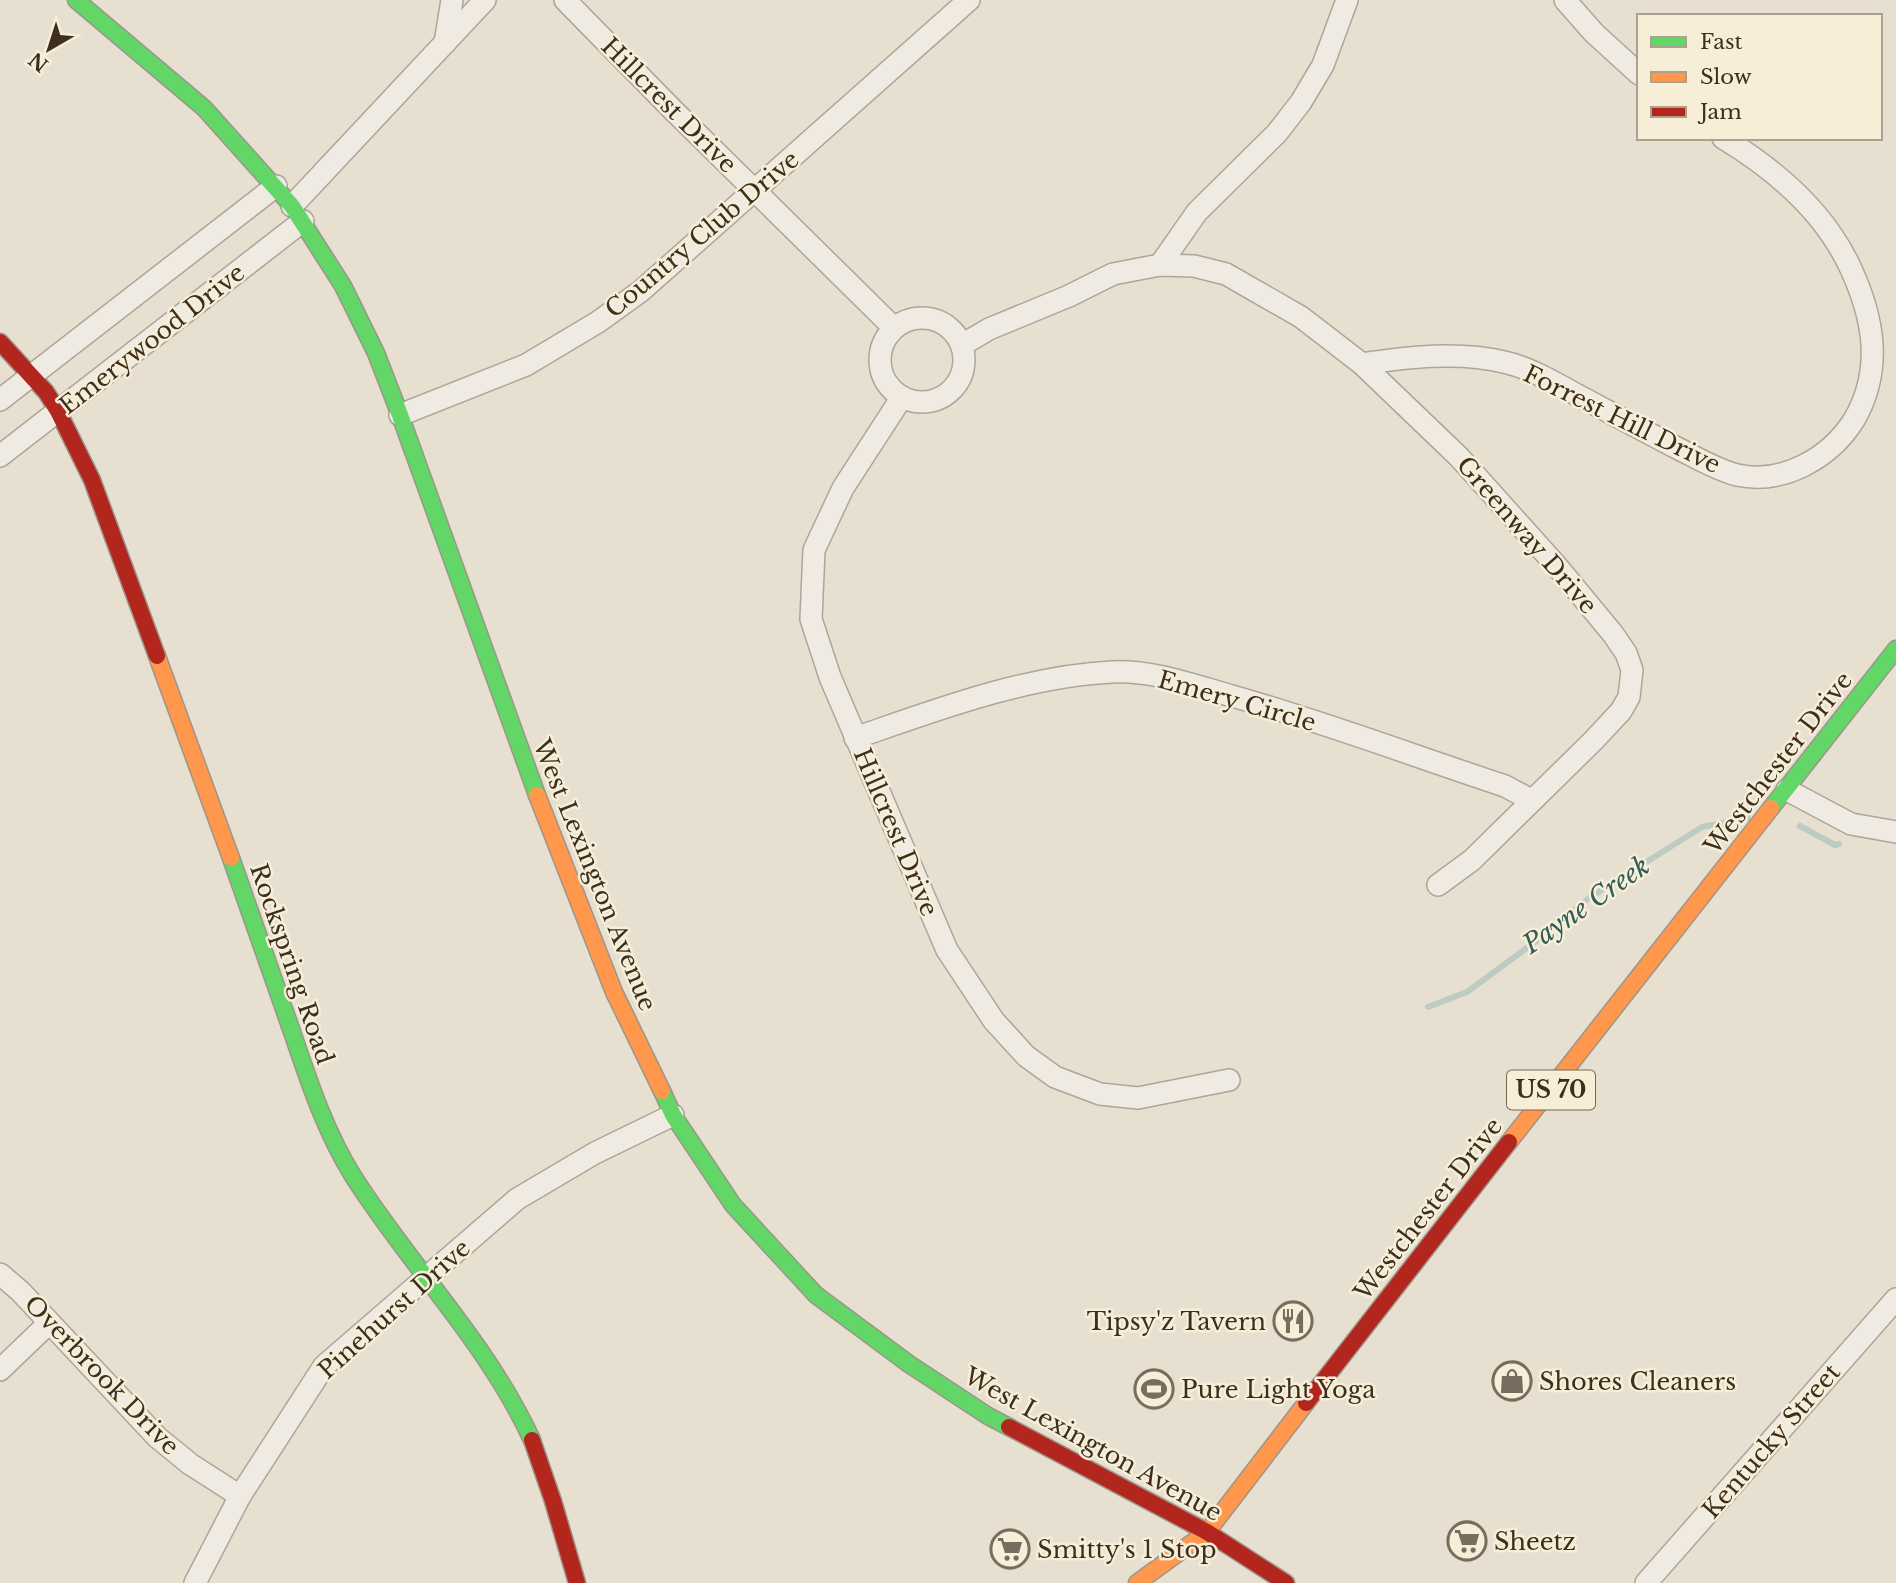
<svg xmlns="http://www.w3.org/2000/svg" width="1896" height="1583" font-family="'Libre Baskerville',serif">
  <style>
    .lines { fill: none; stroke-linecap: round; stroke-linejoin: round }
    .stream { stroke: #bcccc2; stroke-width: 6 }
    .street-casing { stroke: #ada599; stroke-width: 24 }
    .fast-casing { stroke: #9c958a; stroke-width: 19 }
    .slow-casing { stroke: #9c958a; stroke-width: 19 }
    .jam-casing { stroke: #9c958a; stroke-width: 19 }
    .street { stroke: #efebe3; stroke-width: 21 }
    .fast { stroke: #63d668; stroke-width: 16 }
    .slow { stroke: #ff974d; stroke-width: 16 }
    .jam { stroke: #b3261e; stroke-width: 16 }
    .labels { text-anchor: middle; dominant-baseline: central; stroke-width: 5; stroke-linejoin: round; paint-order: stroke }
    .shield { fill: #f7eed8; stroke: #756857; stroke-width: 2 }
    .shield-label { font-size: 23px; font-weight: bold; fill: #3d2e20 }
    .street-label { font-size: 24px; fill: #3d2e20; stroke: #f7eed8 }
    .poi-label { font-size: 24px; fill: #3d2e20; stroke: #f7eed8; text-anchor: start }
    .water-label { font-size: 26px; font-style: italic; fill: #2f5d5a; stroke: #f7eed8 }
  </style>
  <rect width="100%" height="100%" fill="#e7e0d1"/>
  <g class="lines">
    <g class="stream">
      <path d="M 1800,826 L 1835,845 L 1839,844"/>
      <path d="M 1428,1007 L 1467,992 L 1543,936 L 1589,898 L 1702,827 L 1748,818"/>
    </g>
    <g class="street-casing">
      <g id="street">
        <path d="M 565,0 L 673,110 L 894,328"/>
        <path d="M 1565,0 L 1594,33 L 1639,74"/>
        <path d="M 445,43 L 452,0"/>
        <path d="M 292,206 L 485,0"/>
        <path d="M 1160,265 L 1197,212 L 1277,133 L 1301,102 L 1323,65 L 1347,0"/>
        <circle cx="922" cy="360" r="42"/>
        <path d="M 962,345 L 989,329 L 1069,296 L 1113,274 L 1160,265 L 1194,266 L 1226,274 L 1301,317 L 1362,364 L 1459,457 L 1555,564 L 1613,634 L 1626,653 L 1632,670 L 1629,697 L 1621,711 L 1594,740 L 1472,860 L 1438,885"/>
        <path d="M 1362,364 C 1407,357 1459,351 1504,362 C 1531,368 1557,384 1581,397 C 1613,414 1646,432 1679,449 C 1697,458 1717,470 1737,475 C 1783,485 1830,458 1854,420 C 1883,370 1874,319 1851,269 C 1825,212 1776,170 1723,138"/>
        <path d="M 902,397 L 843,488 L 814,550 L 811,619 L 830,677 L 947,950 L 994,1021 L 1026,1056 L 1055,1077 L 1100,1094 L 1138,1098 L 1229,1080"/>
        <path d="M 0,400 L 276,186"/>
        <path d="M 400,415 L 526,365 L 598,322 L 641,291 L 969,0"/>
        <path d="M 0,456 L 303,221"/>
        <path d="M 855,738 C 936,710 1026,676 1112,672 C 1153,670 1193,685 1232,696 C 1324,722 1414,756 1505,786 L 1531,800"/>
        <path d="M 1787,790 L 1851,824 L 1896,832"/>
        <path d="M 0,1274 L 20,1291 L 157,1437 L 190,1464 L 240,1496"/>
        <path d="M 0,1370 L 48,1324"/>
        <path d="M 195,1583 L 240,1496 L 324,1366 L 517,1199 L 595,1153 L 673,1115"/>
        <path d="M 1646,1583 L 1896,1299"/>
      </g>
    </g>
    <g class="fast-casing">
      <g id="fast">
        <path d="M 76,0 L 204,108 L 292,206 L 343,286 L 376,353 L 400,415 L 537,795"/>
        <path d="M 1771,808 L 1896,649"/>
        <path d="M 231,858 C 251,915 271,972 291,1029 C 308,1079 325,1131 353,1176 C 410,1266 487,1342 532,1440"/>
        <path d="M 662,1091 L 673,1115 L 733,1205 L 816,1295 L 909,1364 L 988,1416 L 1009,1427"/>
      </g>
    </g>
    <g class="slow-casing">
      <g id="slow">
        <path d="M 157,656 L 231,858"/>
        <path d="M 537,795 L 614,992 L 662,1091"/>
        <path d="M 1509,1142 L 1771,808"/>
        <path d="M 1137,1583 L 1207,1532 L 1306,1403"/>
      </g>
    </g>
    <g class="jam-casing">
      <g id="jam">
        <path d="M 0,342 L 46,392 L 58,411 L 92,480 L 157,656"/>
        <path d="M 1306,1403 L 1509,1142"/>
        <path d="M 1009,1427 L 1207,1532 L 1286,1583"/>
        <path d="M 532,1440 L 553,1501 L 577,1583"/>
      </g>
    </g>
    <use href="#street" class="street"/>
    <use href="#fast" class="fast"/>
    <use href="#slow" class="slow"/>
    <use href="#jam" class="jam"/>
  </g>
  <defs>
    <g id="restaurant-ring" transform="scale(2.0125)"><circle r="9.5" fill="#f7eed8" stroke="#786c5e" stroke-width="1.5"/><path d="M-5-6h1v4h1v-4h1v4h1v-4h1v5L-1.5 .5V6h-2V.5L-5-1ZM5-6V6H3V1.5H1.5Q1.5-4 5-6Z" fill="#786c5e"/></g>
    <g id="shop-ring" transform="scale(2.0125)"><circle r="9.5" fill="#f7eed8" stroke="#786c5e" stroke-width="1.5"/><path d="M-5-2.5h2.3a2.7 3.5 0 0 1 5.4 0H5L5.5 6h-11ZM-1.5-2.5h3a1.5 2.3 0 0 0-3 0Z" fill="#786c5e"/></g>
    <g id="stadium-ring" transform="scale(2.0125)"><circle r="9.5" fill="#f7eed8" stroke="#786c5e" stroke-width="1.5"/><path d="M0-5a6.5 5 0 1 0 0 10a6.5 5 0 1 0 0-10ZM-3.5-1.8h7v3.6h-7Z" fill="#786c5e"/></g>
    <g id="supermarket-ring" transform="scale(2.0125)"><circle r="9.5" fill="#f7eed8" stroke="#786c5e" stroke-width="1.5"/><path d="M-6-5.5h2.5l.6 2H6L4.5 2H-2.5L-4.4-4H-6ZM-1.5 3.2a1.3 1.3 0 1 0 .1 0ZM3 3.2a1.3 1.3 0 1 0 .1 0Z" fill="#786c5e"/></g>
  </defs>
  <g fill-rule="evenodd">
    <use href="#restaurant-ring" x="1293" y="1321"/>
    <use href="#shop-ring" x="1512" y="1381"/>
    <use href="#stadium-ring" x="1154" y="1389"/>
    <use href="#supermarket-ring" x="1467" y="1541"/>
    <use href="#supermarket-ring" x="1010" y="1549"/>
  </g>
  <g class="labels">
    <rect class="shield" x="1507" y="1070.5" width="88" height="39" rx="5"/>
    <g class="shield-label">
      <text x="1551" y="1090">US 70</text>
    </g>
    <g class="street-label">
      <text transform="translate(669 105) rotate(45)">Hillcrest Drive</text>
      <text transform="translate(702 234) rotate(-40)">Country Club Drive</text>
      <text transform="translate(152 339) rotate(-38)">Emerywood Drive</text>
      <text transform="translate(1622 419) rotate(26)">Forrest Hill Drive</text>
      <text transform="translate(1527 535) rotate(49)">Greenway Drive</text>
      <text transform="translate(1237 701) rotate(16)">Emery Circle</text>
      <text transform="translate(1778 763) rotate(-52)">Westchester Drive</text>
      <text transform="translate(896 832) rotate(67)">Hillcrest Drive</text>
      <text transform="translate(595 875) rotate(68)">West Lexington Avenue</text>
      <text transform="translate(292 964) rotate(71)">Rockspring Road</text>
      <text transform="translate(1428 1209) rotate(-52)">Westchester Drive</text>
      <text transform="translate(394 1309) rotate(-42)">Pinehurst Drive</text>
      <text transform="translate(102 1375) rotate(46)">Overbrook Drive</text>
      <text transform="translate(1771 1441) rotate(-49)">Kentucky Street</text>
      <text transform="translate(1093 1444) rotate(29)">West Lexington Avenue</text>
    </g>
    <g class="poi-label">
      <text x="1266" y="1321" text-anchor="end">Tipsy'z Tavern</text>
      <text x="1539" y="1381">Shores Cleaners</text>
      <text x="1181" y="1389">Pure Light Yoga</text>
      <text x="1494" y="1541">Sheetz</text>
      <text x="1037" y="1549">Smitty's 1 Stop</text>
    </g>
    <g class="water-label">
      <text transform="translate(1586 905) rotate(-35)">Payne Creek</text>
    </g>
  </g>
  <rect x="1637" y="14" width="245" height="126" fill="#f7eed8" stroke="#ada18e" stroke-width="2"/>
  <rect x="1651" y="37" width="35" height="10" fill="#63d668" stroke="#ada18e" stroke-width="2"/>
  <text x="1700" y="49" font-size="21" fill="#3d2e20">Fast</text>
  <rect x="1651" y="72" width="35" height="10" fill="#ff974d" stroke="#ada18e" stroke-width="2"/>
  <text x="1700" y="84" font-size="21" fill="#3d2e20">Slow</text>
  <rect x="1651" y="107" width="35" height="10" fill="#b3261e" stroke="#ada18e" stroke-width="2"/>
  <text x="1700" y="119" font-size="21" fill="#3d2e20">Jam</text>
  <g transform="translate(49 49) rotate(219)" stroke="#f7eed8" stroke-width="5" paint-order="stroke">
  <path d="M0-5L12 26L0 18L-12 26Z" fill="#3d2e20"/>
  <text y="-10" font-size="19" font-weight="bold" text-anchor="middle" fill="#3d2e20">N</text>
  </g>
</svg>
